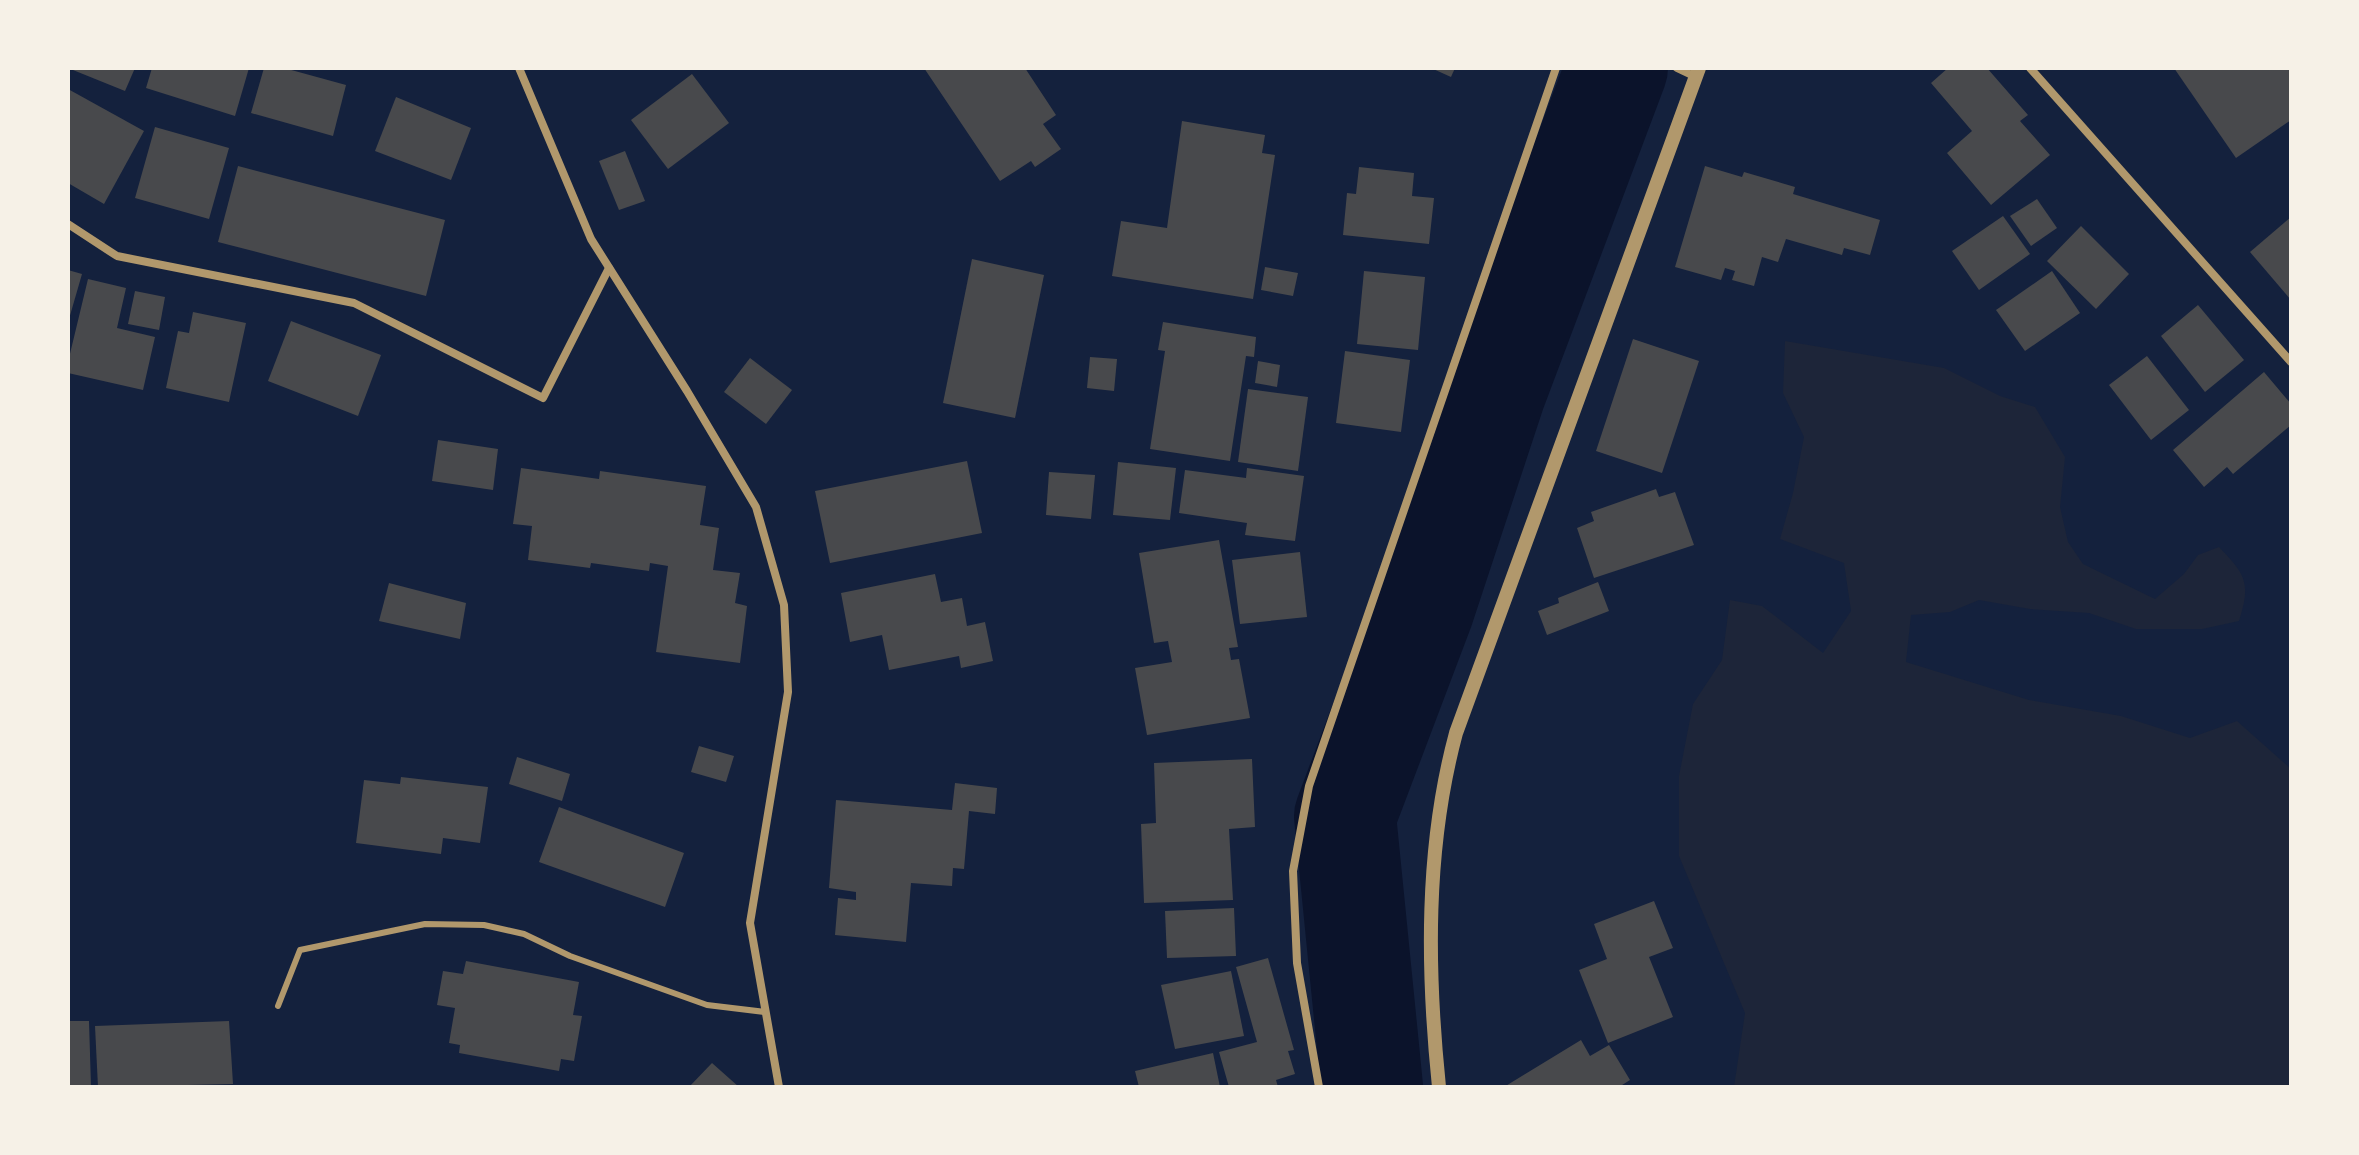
<svg xmlns="http://www.w3.org/2000/svg" width="2359" height="1155" font-family="'DM Sans',sans-serif">
  <style>
    .green { fill: #1d2539 }
    .lines { fill: none; stroke-linecap: round; stroke-linejoin: round }
    .river { stroke: #0b132b; stroke-width: 102 }
    .building { fill: #48494c }
    .service { stroke: #b1986c; stroke-width: 6 }
    .minor { stroke: #b1986c; stroke-width: 8 }
    .tertiary { stroke: #b1986c; stroke-width: 14 }
  </style>
  <rect width="100%" height="100%" fill="#14213d"/>
  <path class="green" d="M 1785,341 L 1944,368 L 2000,396 L 2035,407 L 2065,457 L 2060,507 L 2068,542 L 2083,564 L 2155,599 L 2184,574 L 2198,555 L 2219,547 C 2246,575 2251,583 2239,621 L 2202,629 L 2136,629 L 2089,613 L 2030,609 L 1979,600 L 1950,612 L 1911,615 L 1906,662 L 2029,700 L 2121,716 L 2190,738 L 2237,721 L 2291,769 L 2291,1087 L 1734,1087 L 1745,1013 L 1679,856 L 1679,776 L 1693,704 L 1722,660 L 1730,600 L 1762,606 L 1823,653 L 1851,611 L 1844,563 L 1780,539 L 1793,493 L 1804,437 L 1783,393 Z"/>
  <g class="lines">
    <path class="river" d="M 1372,1087 L 1345,816 L 1423,610 L 1495,392 L 1617,68"/>
  </g>
  <g class="building">
    <path d="M 68,68 L 135,68 L 125,91 Z"/>
    <path d="M 152,68 L 249,68 L 235,116 L 146,88 Z"/>
    <path d="M 264,68 L 284,68 L 346,85 L 333,136 L 251,113 Z"/>
    <path d="M 924,68 L 1025,68 L 1056,115 L 1043,124 L 1061,149 L 1035,167 L 1031,161 L 1000,181 Z"/>
    <path d="M 1431,68 L 1455,68 L 1451,77 Z"/>
    <path d="M 1948,68 L 1987,68 L 2028,115 L 2020,121 L 2050,155 L 1991,205 L 1947,153 L 1972,131 L 1931,83 Z"/>
    <path d="M 2174,68 L 2291,68 L 2291,120 L 2236,158 Z"/>
    <path d="M 692,74 L 729,123 L 668,169 L 631,120 Z"/>
    <path d="M 68,89 L 144,131 L 104,204 L 68,183 Z"/>
    <path d="M 396,97 L 471,128 L 451,180 L 375,151 Z"/>
    <path d="M 1182,121 L 1265,135 L 1262,153 L 1275,155 L 1253,299 L 1112,276 L 1121,221 L 1167,228 Z"/>
    <path d="M 155,127 L 229,148 L 209,219 L 135,198 Z"/>
    <path d="M 625,151 L 645,201 L 619,210 L 599,161 Z"/>
    <path d="M 238,166 L 445,220 L 426,296 L 218,242 Z"/>
    <path d="M 1705,166 L 1742,177 L 1744,172 L 1795,187 L 1793,194 L 1880,220 L 1870,255 L 1844,248 L 1842,255 L 1786,239 L 1778,262 L 1762,257 L 1754,286 L 1732,280 L 1735,271 L 1725,268 L 1721,280 L 1675,267 Z"/>
    <path d="M 1359,167 L 1414,173 L 1412,196 L 1434,198 L 1429,244 L 1343,235 L 1347,193 L 1356,194 Z"/>
    <path d="M 2037,199 L 2057,228 L 2031,246 L 2010,216 Z"/>
    <path d="M 2003,216 L 2030,254 L 1979,290 L 1952,251 Z"/>
    <path d="M 2291,217 L 2291,300 L 2250,252 Z"/>
    <path d="M 2081,226 L 2129,274 L 2096,309 L 2047,261 Z"/>
    <path d="M 972,259 L 1044,275 L 1015,418 L 943,403 Z"/>
    <path d="M 1265,267 L 1298,273 L 1293,296 L 1261,290 Z"/>
    <path d="M 68,270 L 82,274 L 69,319 L 68,319 Z"/>
    <path d="M 1364,271 L 1425,277 L 1418,350 L 1357,344 Z"/>
    <path d="M 2052,271 L 2080,313 L 2025,351 L 1996,310 Z"/>
    <path d="M 88,279 L 126,288 L 117,328 L 155,337 L 143,390 L 68,373 L 68,362 Z"/>
    <path d="M 135,291 L 165,297 L 159,330 L 128,324 Z"/>
    <path d="M 2198,305 L 2244,360 L 2205,392 L 2161,336 Z"/>
    <path d="M 193,312 L 246,323 L 229,402 L 166,388 L 178,331 L 189,333 Z"/>
    <path d="M 291,321 L 381,355 L 358,416 L 268,381 Z"/>
    <path d="M 1163,322 L 1256,337 L 1254,357 L 1246,356 L 1230,461 L 1150,449 L 1165,351 L 1158,350 Z"/>
    <path d="M 1633,339 L 1699,361 L 1662,473 L 1596,451 Z"/>
    <path d="M 1345,351 L 1410,360 L 1401,432 L 1336,423 Z"/>
    <path d="M 2147,356 L 2189,410 L 2151,440 L 2109,385 Z"/>
    <path d="M 1090,357 L 1117,359 L 1114,391 L 1087,388 Z"/>
    <path d="M 750,358 L 792,390 L 766,424 L 724,392 Z"/>
    <path d="M 1258,361 L 1280,365 L 1277,387 L 1255,383 Z"/>
    <path d="M 2264,372 L 2291,404 L 2291,425 L 2233,474 L 2227,467 L 2204,487 L 2173,450 Z"/>
    <path d="M 1248,389 L 1308,397 L 1298,471 L 1238,462 Z"/>
    <path d="M 438,440 L 498,449 L 493,490 L 432,481 Z"/>
    <path d="M 967,461 L 982,533 L 830,563 L 815,491 Z"/>
    <path d="M 1118,462 L 1176,468 L 1170,520 L 1113,515 Z"/>
    <path d="M 521,468 L 599,479 L 600,471 L 706,486 L 700,525 L 719,528 L 713,570 L 740,573 L 735,603 L 747,606 L 740,663 L 656,652 L 668,566 L 650,563 L 649,571 L 591,563 L 590,568 L 528,560 L 532,526 L 513,524 Z"/>
    <path d="M 1247,468 L 1304,476 L 1295,541 L 1245,535 L 1247,523 L 1179,513 L 1185,470 L 1246,478 Z"/>
    <path d="M 1049,472 L 1095,475 L 1091,519 L 1046,515 Z"/>
    <path d="M 1656,489 L 1659,497 L 1675,492 L 1694,545 L 1594,578 L 1577,528 L 1594,521 L 1591,512 Z"/>
    <path d="M 1219,540 L 1238,647 L 1229,648 L 1231,660 L 1239,659 L 1250,718 L 1147,735 L 1135,668 L 1172,662 L 1168,641 L 1154,643 L 1139,553 Z"/>
    <path d="M 1300,552 L 1307,617 L 1240,624 L 1232,560 Z"/>
    <path d="M 935,574 L 941,602 L 962,598 L 967,626 L 985,622 L 993,661 L 961,668 L 959,656 L 889,670 L 882,635 L 850,642 L 841,593 Z"/>
    <path d="M 1598,582 L 1609,611 L 1547,635 L 1538,611 L 1559,603 L 1558,598 Z"/>
    <path d="M 389,583 L 466,603 L 460,639 L 379,621 Z"/>
    <path d="M 699,746 L 734,756 L 726,782 L 691,772 Z"/>
    <path d="M 517,757 L 570,774 L 562,801 L 509,784 Z"/>
    <path d="M 1252,759 L 1255,827 L 1229,829 L 1233,900 L 1144,903 L 1141,824 L 1156,823 L 1154,763 Z"/>
    <path d="M 401,777 L 488,787 L 480,843 L 443,838 L 441,854 L 356,843 L 364,780 L 400,784 Z"/>
    <path d="M 955,783 L 997,788 L 995,814 L 969,811 L 964,869 L 953,868 L 952,886 L 911,883 L 906,942 L 835,935 L 838,898 L 856,900 L 856,892 L 829,888 L 836,800 L 952,810 Z"/>
    <path d="M 559,807 L 684,853 L 665,907 L 539,862 Z"/>
    <path d="M 1654,901 L 1673,948 L 1649,957 L 1673,1017 L 1608,1043 L 1579,970 L 1607,959 L 1594,924 Z"/>
    <path d="M 1234,908 L 1236,956 L 1167,958 L 1165,911 Z"/>
    <path d="M 1268,958 L 1294,1050 L 1288,1051 L 1295,1074 L 1276,1080 L 1278,1087 L 1229,1087 L 1219,1052 L 1257,1042 L 1236,967 Z"/>
    <path d="M 466,961 L 579,982 L 573,1015 L 582,1016 L 574,1061 L 561,1059 L 559,1071 L 459,1053 L 460,1045 L 449,1043 L 455,1008 L 437,1005 L 443,971 L 463,974 Z"/>
    <path d="M 1231,971 L 1244,1036 L 1175,1049 L 1161,985 Z"/>
    <path d="M 68,1021 L 89,1021 L 91,1087 L 68,1087 Z"/>
    <path d="M 229,1021 L 233,1084 L 98,1087 L 95,1026 Z"/>
    <path d="M 1581,1040 L 1590,1056 L 1609,1045 L 1630,1080 L 1619,1087 L 1504,1087 Z"/>
    <path d="M 1213,1053 L 1220,1087 L 1139,1087 L 1135,1071 Z"/>
    <path d="M 712,1063 L 739,1087 L 689,1087 Z"/>
  </g>
  <g class="lines">
    <path class="service" d="M 278,1006 L 300,950 L 425,924 L 484,925 L 524,934 L 570,956 L 707,1005 L 765,1012"/>
    <g class="minor">
      <path d="M 519,68 L 591,239 L 687,391 L 756,507 L 784,605 L 788,692 L 750,923 L 779,1087"/>
      <path d="M 1677,68 L 1696,77"/>
      <path d="M 2030,68 L 2291,362"/>
      <path d="M 68,224 L 117,256 L 354,303 L 543,398 L 609,268"/>
      <path d="M 1319,1087 L 1297,963 L 1293,871 L 1309,786 L 1556,68"/>
    </g>
    <path class="tertiary" d="M 1439,1087 C 1427,970 1425,848 1456,733 L 1699,68"/>
  </g>
  <rect width="2359" height="1155" fill="none" stroke="#f6f1e7" stroke-width="140"/>
</svg>
